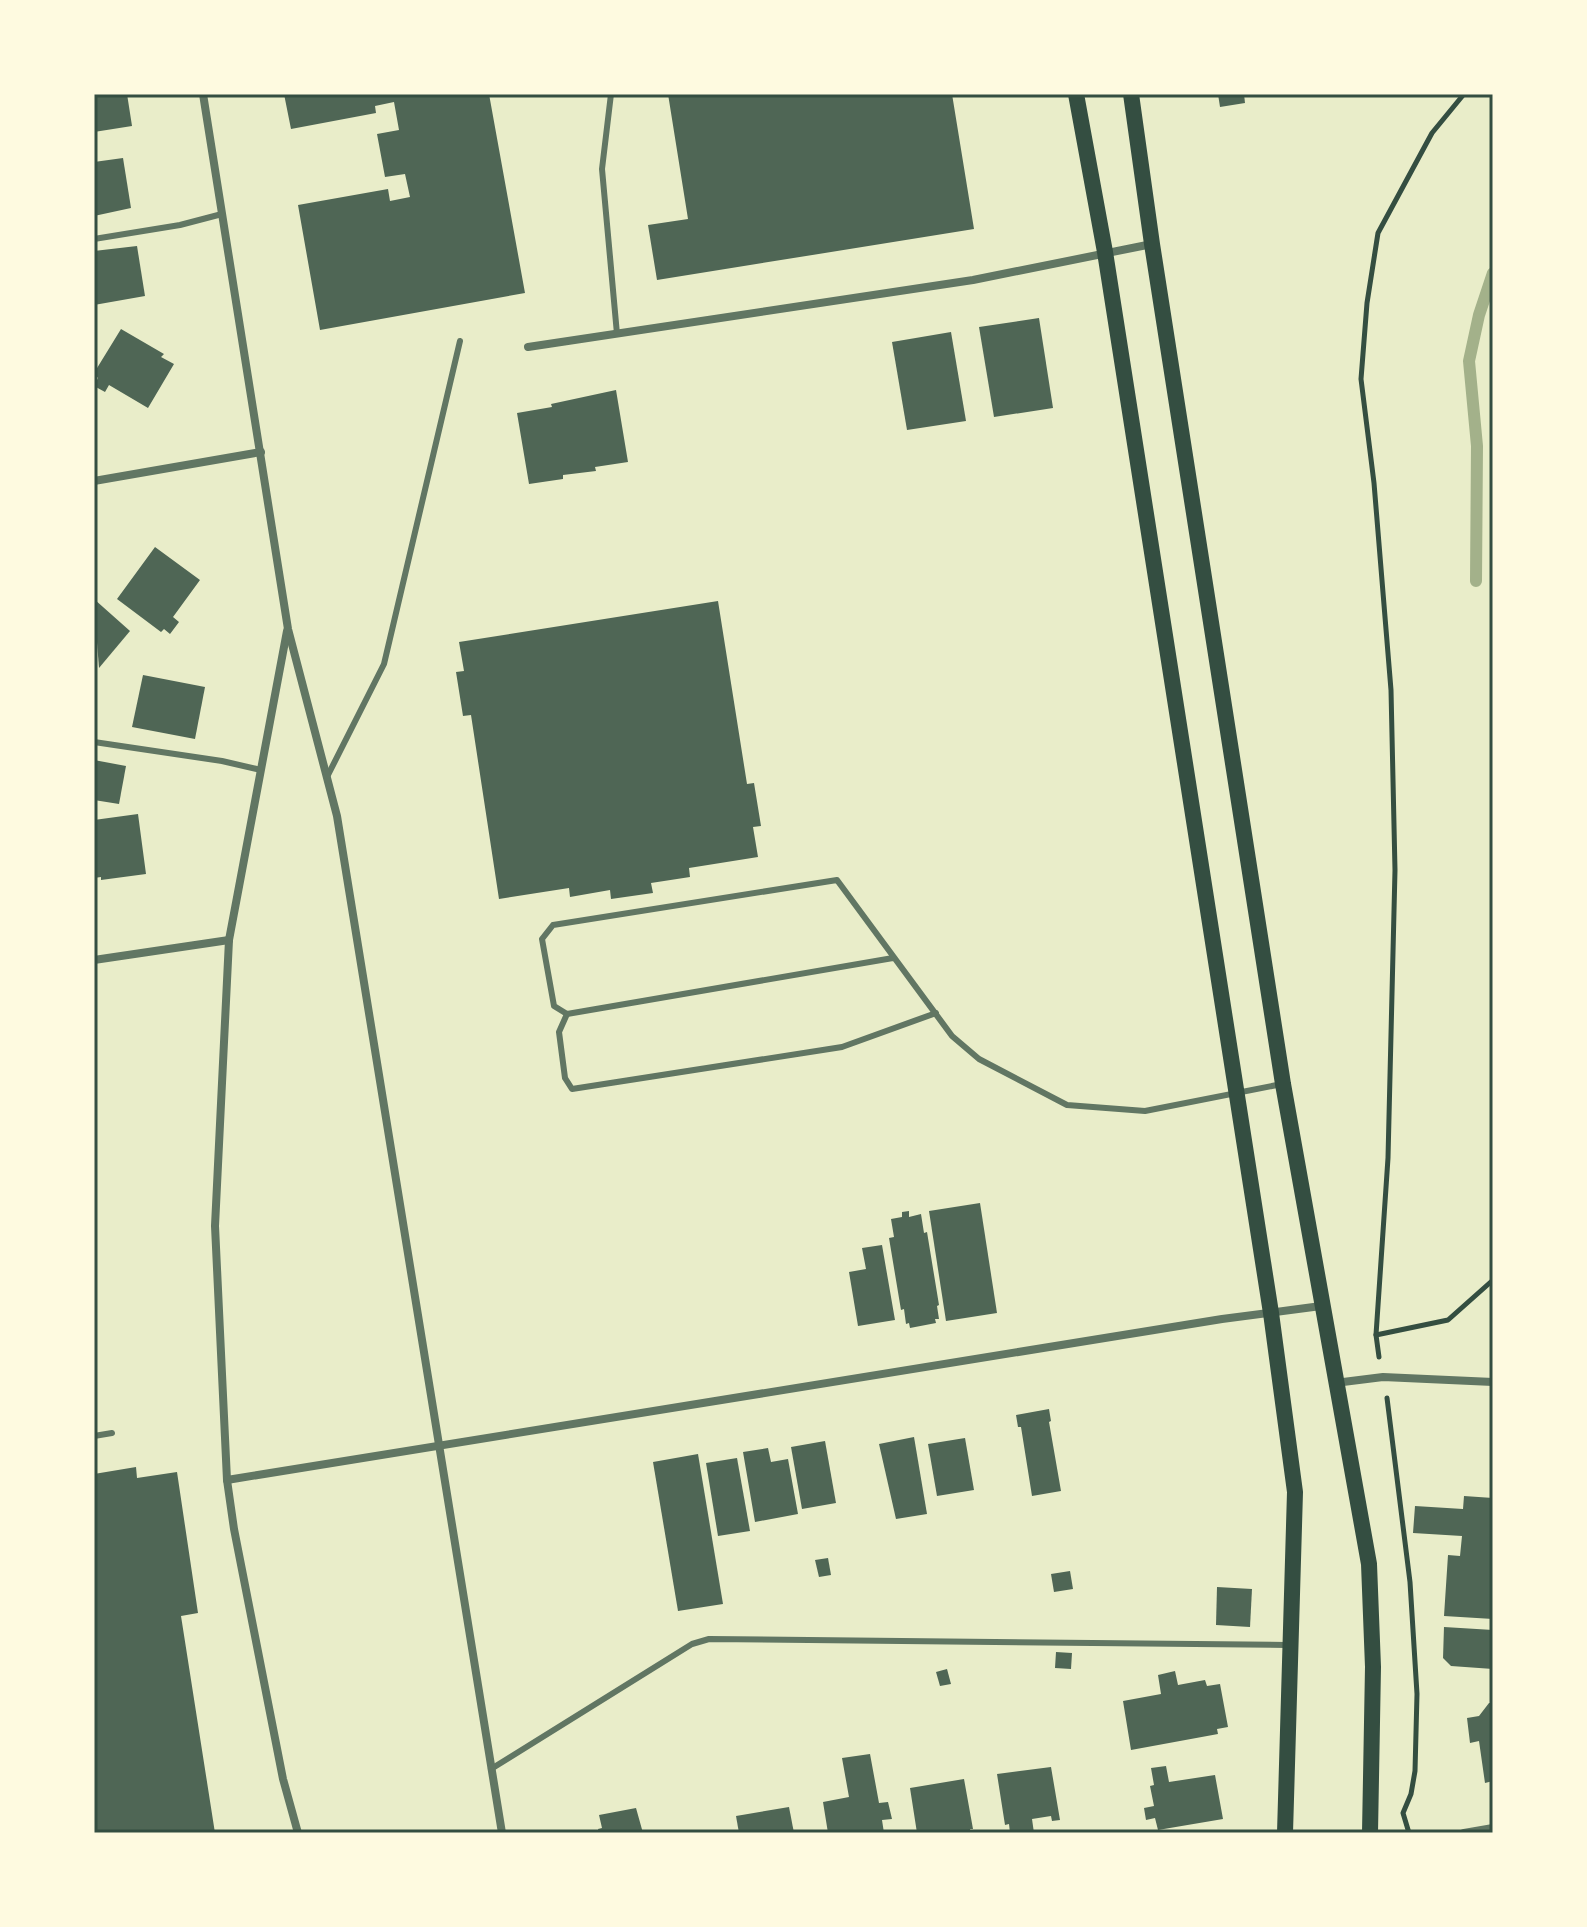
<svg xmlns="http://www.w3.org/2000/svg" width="1587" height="1927" font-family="Mulish,sans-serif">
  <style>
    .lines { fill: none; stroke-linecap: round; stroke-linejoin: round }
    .stream { stroke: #a3b18a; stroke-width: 12 }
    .building { fill: #4f6655 }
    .path { stroke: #344e41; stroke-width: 5 }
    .service { stroke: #617663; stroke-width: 6 }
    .minor { stroke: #617663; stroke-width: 8 }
    .secondary { stroke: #344e41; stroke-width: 16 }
    .neatline { fill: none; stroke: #344e41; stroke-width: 3 }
  </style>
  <rect width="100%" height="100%" fill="#e9edc9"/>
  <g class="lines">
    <path class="stream" d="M 1476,581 L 1477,446 L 1469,361 L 1479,315 L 1493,273"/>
  </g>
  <g class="building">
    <path d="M 94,94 L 127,94 L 132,126 L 94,132 Z"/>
    <path d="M 284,94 L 489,94 L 525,293 L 320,330 L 298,205 L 388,189 L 390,201 L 410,197 L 405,174 L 385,177 L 377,134 L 399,130 L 394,102 L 375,106 L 376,113 L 291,129 Z"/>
    <path d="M 668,94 L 952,94 L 974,229 L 657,280 L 648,225 L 688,219 Z"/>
    <path d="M 1218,94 L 1244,94 L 1245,103 L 1220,107 Z"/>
    <path d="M 123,158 L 131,208 L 94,216 L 94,162 Z"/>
    <path d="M 137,246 L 145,296 L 94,305 L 94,251 Z"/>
    <path d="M 1039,318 L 1053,408 L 994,417 L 979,327 Z"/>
    <path d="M 121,329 L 164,354 L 161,357 L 174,364 L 148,408 L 109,385 L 105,392 L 94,386 L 98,378 L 94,373 Z"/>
    <path d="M 951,332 L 966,421 L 907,430 L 892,342 Z"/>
    <path d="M 616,390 L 628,462 L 595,467 L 596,471 L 563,475 L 563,479 L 529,484 L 517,413 L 552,407 L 551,404 Z"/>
    <path d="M 155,547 L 200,580 L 173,617 L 179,622 L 170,634 L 164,629 L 161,632 L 117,599 Z"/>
    <path d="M 94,599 L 130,631 L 99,668 L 94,603 Z"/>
    <path d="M 718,601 L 747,784 L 754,783 L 761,826 L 753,827 L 758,857 L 689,868 L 690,877 L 651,883 L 653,893 L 611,899 L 610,890 L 570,897 L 569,888 L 499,899 L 471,715 L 463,716 L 456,672 L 464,671 L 459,642 Z"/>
    <path d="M 143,675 L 205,687 L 195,739 L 132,727 Z"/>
    <path d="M 94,760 L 126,766 L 119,804 L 94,800 Z"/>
    <path d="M 138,814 L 146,874 L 101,880 L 101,877 L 94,878 L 94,820 Z"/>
    <path d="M 980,1203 L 997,1313 L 946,1321 L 929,1211 Z"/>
    <path d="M 909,1211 L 909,1217 L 921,1214 L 924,1233 L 927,1232 L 939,1305 L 937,1306 L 939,1319 L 935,1319 L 936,1323 L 910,1328 L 909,1323 L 906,1324 L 904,1309 L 901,1310 L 889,1238 L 894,1237 L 891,1219 L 902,1217 L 902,1212 Z"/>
    <path d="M 882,1245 L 895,1320 L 858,1326 L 849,1272 L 866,1269 L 862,1248 Z"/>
    <path d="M 1049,1409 L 1051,1421 L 1049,1422 L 1061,1491 L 1032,1496 L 1021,1427 L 1018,1427 L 1016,1415 Z"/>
    <path d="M 914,1437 L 927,1514 L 896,1519 L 879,1444 Z"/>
    <path d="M 965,1438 L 974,1490 L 937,1496 L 928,1444 Z"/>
    <path d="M 825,1441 L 836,1503 L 802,1509 L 791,1447 Z"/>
    <path d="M 768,1448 L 771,1462 L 788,1459 L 798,1514 L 755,1522 L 743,1452 Z"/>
    <path d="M 698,1454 L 723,1604 L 678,1611 L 653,1462 Z"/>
    <path d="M 737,1458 L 750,1531 L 718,1536 L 706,1463 Z"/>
    <path d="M 136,1467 L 137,1478 L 177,1472 L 198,1613 L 181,1616 L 215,1833 L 94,1833 L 94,1474 Z"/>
    <path d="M 1464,1496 L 1493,1498 L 1493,1619 L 1444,1616 L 1448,1555 L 1460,1556 L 1462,1536 L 1413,1533 L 1415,1506 L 1463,1509 Z"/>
    <path d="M 828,1558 L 831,1575 L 819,1577 L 815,1560 Z"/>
    <path d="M 1070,1571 L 1073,1589 L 1054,1592 L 1051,1574 Z"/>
    <path d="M 1217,1587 L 1252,1589 L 1250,1627 L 1216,1625 Z"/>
    <path d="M 1444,1627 L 1493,1630 L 1493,1669 L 1451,1666 L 1443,1658 Z"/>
    <path d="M 1056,1652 L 1072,1653 L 1071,1669 L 1055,1668 Z"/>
    <path d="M 947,1669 L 951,1684 L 940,1686 L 936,1672 Z"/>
    <path d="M 1175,1671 L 1178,1685 L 1205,1680 L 1207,1686 L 1220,1684 L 1228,1727 L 1217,1729 L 1218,1734 L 1131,1750 L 1123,1701 L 1161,1694 L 1158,1675 Z"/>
    <path d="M 1489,1703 L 1493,1703 L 1493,1781 L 1485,1783 L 1479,1741 L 1470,1743 L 1467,1718 L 1479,1716 Z"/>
    <path d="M 870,1754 L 879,1803 L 888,1802 L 892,1819 L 882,1820 L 884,1833 L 828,1833 L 823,1802 L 849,1797 L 842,1758 Z"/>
    <path d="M 1166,1766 L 1169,1782 L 1215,1775 L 1223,1819 L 1158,1830 L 1155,1818 L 1146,1820 L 1144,1808 L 1154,1806 L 1150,1786 L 1154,1785 L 1151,1768 Z"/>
    <path d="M 1051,1767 L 1060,1820 L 1052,1821 L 1051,1816 L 1032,1819 L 1034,1833 L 1010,1833 L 1009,1824 L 1005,1825 L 997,1774 Z"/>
    <path d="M 964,1779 L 973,1829 L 970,1829 L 971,1833 L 917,1833 L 910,1788 Z"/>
    <path d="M 789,1807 L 794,1833 L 739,1833 L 736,1816 Z"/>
    <path d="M 636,1808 L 643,1833 L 599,1833 L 598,1829 L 602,1828 L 599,1815 Z"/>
  </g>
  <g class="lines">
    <g class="path">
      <path d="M 1376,1335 L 1448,1320 L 1493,1280"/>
      <path d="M 1379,1357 L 1376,1335 L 1388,1158 L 1395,870 L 1391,690 L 1374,483 L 1361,379 L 1367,303 L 1378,233 L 1432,133 L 1464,94"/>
      <path d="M 1387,1398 L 1410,1582 L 1417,1694 L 1415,1771 L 1411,1794 L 1403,1813 L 1409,1833"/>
    </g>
    <g class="service">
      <path d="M 611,94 L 602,169 L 617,334"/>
      <path d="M 94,239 L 180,225 L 222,214"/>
      <path d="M 94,742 L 222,761 L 261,770"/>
      <path d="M 327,777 L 384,664 L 460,341"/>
      <path d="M 893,958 L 567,1014 L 554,1006 L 542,939 L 553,925 L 837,880 L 952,1036 L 979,1059 L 1067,1105 L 1145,1111 L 1282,1084"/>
      <path d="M 567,1014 L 559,1032 L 565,1078 L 572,1089 L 842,1047 L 936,1013"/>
      <path d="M 94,1436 L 112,1433"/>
      <path d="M 491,1769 L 692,1644 L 709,1639 L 1287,1645"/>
    </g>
    <g class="minor">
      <path d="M 203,94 L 288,629 L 337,816 L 502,1833"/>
      <path d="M 528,347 L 973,280 L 1152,244"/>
      <path d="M 94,481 L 261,452"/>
      <path d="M 287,631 L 229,940 L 215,1226 L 227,1480 L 234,1529 L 283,1779 L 298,1833"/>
      <path d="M 94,960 L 229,940"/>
      <path d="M 1335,1383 L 1383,1377 L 1493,1382"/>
      <path d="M 227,1480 L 1222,1319 L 1321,1306"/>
      <path d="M 1464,1833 L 1493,1828"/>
    </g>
    <g class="secondary">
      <path d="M 1076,94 L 1105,252 L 1271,1313 L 1295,1492 L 1285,1833"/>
      <path d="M 1131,94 L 1152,244 L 1283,1084 L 1369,1564 L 1373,1667 L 1370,1833"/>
    </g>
  </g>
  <rect width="1587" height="1927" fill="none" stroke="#fefae0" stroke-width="192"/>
  <rect x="96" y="96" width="1395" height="1735" class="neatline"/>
</svg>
